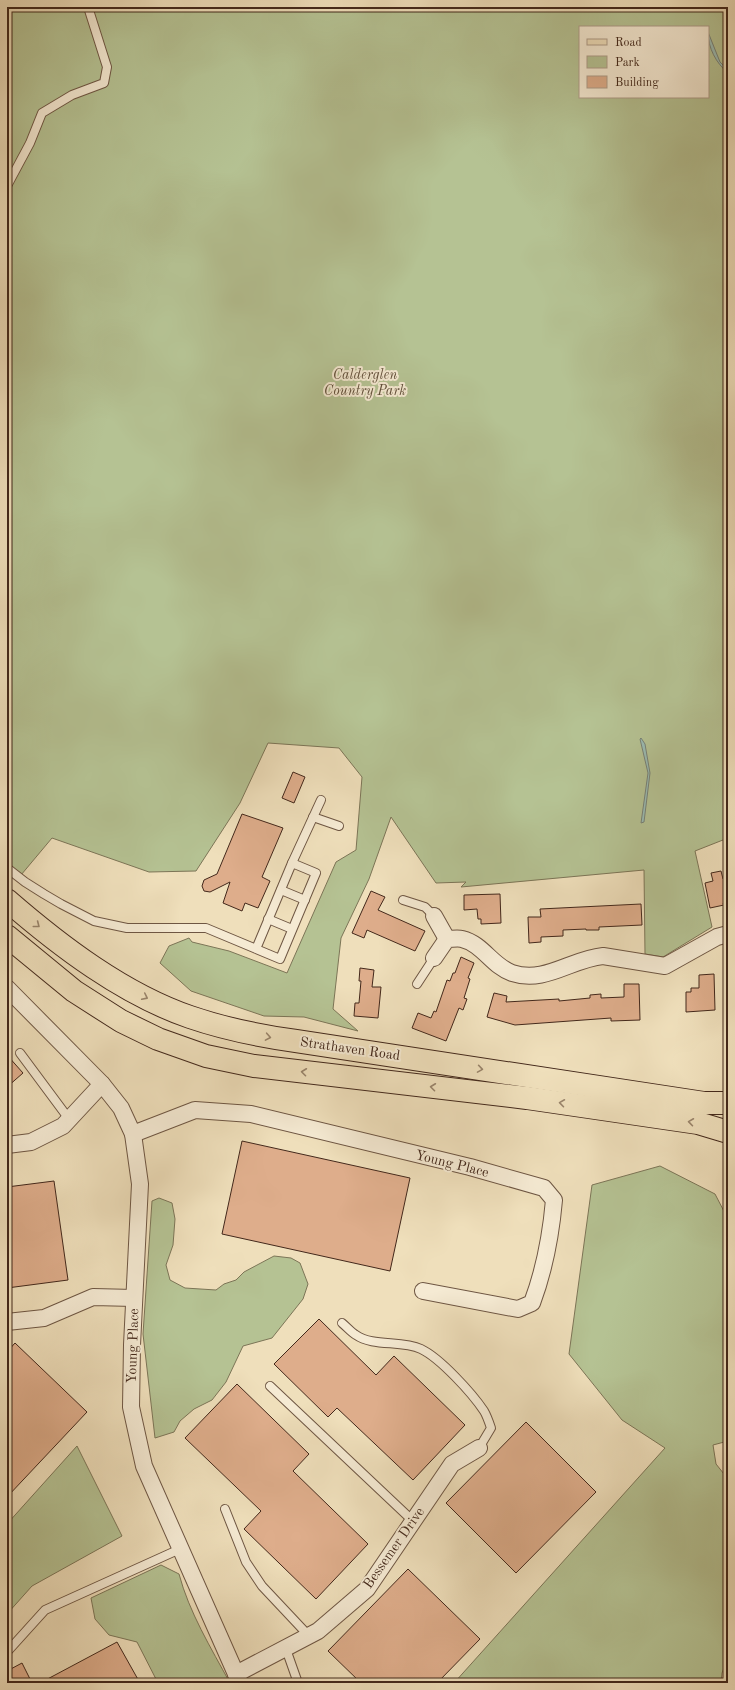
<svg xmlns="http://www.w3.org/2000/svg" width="735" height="1690" font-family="'Old Standard TT',serif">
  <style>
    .green { fill: #b5c293; stroke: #7c7557; fill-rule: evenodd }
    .water { fill: #9abcb4; stroke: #778177 }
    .building { fill: #dead8b; stroke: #43281b }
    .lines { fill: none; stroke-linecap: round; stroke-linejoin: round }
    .service-casing { stroke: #6e5643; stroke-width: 10 }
    .minor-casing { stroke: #6e5643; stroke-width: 18 }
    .primary-casing { stroke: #43281b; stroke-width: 24 }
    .service { stroke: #f5ead3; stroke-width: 8 }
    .minor { stroke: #f5ead3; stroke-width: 16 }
    .primary { stroke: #efdfbb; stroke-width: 22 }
    .oneway { stroke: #99846b }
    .labels { text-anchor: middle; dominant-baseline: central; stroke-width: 4; stroke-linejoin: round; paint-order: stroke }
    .park-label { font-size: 14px; font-style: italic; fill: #604e39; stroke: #f5ead3 }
    .street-label { font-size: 14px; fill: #43281b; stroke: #f5ead3 }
  </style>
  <rect width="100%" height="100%" fill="#efdfbb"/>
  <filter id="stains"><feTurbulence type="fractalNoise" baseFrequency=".005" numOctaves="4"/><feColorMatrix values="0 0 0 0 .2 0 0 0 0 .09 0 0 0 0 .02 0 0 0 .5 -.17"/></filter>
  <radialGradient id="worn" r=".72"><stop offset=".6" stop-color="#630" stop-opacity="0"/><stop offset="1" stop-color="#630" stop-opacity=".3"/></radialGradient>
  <g class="green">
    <path d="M 7,7 L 728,7 L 728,838 L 695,851 L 712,927 L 663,957 L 645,954 L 644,870 L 461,887 L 466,882 L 436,883 L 391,817 L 369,879 L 341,938 L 333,1009 L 358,1031 L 304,1017 L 264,1016 L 191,991 L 160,963 L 169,946 L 189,938 L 192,942 L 229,951 L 287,973 L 336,862 L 356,850 L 362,777 L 339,748 L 268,743 L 240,803 L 196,871 L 149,872 L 52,838 L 21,875 L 7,861 ZM 580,27 L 708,27 L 708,97 L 580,97 Z"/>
    <path d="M 660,1166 L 715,1194 L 728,1219 L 728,1441 L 713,1445 L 716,1464 L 728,1479 L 728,1540 L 726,1548 L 728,1558 L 728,1658 L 722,1673 L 721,1683 L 454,1683 L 665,1448 L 622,1420 L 569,1354 L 592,1185 Z"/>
    <path d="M 159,1198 L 172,1203 L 175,1219 L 173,1245 L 166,1265 L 170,1280 L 185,1288 L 216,1290 L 224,1284 L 236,1280 L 244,1272 L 274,1256 L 291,1258 L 300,1263 L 308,1284 L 303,1299 L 272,1338 L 243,1346 L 226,1382 L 212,1400 L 194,1409 L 180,1421 L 174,1432 L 155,1438 L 143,1334 L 152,1201 Z"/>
    <path d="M 77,1446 L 122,1536 L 32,1586 L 7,1614 L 7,1524 Z"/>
    <path d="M 161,1565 L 179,1574 C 189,1612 211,1648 230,1683 L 158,1683 L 137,1642 L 109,1635 L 95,1619 L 91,1598 Z"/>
  </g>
  <g class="water">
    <path d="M 708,32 L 720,62 L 728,70 L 728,73 C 716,63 708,48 708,32 Z"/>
    <path d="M 641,738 L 645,744 L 650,773 L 644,822 L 641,823 L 648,773 L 640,739 Z"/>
  </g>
  <g class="building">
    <path d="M 293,772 L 305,777 L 294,803 L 282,798 Z"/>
    <path d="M 242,814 L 283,828 L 262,877 L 270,881 L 258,908 L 245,903 L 242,911 L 223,903 L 230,882 L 210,892 L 204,891 L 202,886 L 204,880 L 217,874 Z"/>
    <path d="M 721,871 L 723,879 L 728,878 L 728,902 L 723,903 L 724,905 L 710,908 L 705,883 L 713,881 L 711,873 Z"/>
    <path d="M 371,891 L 385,897 L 378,910 L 425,931 L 415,951 L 367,930 L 364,938 L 352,933 Z"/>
    <path d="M 500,894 L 501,923 L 481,924 L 481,919 L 478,919 L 477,909 L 464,910 L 464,895 Z"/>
    <path d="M 641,904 L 642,925 L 599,927 L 599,930 L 586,930 L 586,929 L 563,930 L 563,936 L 541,937 L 541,942 L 529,943 L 528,917 L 541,917 L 540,909 Z"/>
    <path d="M 461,957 L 474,963 L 468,978 L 470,979 L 464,998 L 467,999 L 463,1010 L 459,1008 L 446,1041 L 412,1028 L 418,1013 L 431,1018 L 434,1011 L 436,1012 L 447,980 L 450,981 L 453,973 L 455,973 Z"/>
    <path d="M 360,968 L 374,970 L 372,987 L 381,987 L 378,1018 L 354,1016 L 355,1003 L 359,1003 L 361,981 L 359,981 Z"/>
    <path d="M 714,974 L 715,1010 L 686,1012 L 686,992 L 691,992 L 691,988 L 699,988 L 699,975 Z"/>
    <path d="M 624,984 L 639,984 L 640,1020 L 611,1021 L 611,1018 L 515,1025 L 487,1017 L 494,993 L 507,996 L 506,1002 L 559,999 L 559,1001 L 590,998 L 590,995 L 601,994 L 601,998 L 624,997 Z"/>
    <path d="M 7,1055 L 23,1073 L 7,1087 Z"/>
    <path d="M 242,1141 L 410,1178 L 390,1271 L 222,1234 Z"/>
    <path d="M 54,1181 L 68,1280 L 7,1288 L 7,1187 Z"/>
    <path d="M 319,1319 L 376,1375 L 394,1356 L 465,1425 L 413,1480 L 337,1408 L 328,1417 L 274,1364 Z"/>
    <path d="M 15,1343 L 87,1412 L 7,1497 L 7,1352 Z"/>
    <path d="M 237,1384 L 309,1454 L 293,1471 L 368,1544 L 316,1599 L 244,1529 L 261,1511 L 185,1438 Z"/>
    <path d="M 526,1422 L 596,1492 L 516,1573 L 446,1503 Z"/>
    <path d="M 408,1569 L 480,1639 L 437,1683 L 361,1683 L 328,1651 Z"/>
    <path d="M 117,1642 L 140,1683 L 40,1683 Z"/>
    <path d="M 22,1663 L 32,1683 L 7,1683 L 7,1671 Z"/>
  </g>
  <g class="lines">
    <g class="service-casing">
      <g id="service">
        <path d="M 7,186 L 30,143 L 42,113 L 72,95 L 104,83 L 107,67 L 88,7"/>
        <path d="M 313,817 L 339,826"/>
        <path d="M 292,863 L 321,800"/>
        <path d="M 7,868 L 25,882 L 44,894 L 61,904 L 94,921 L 127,928 L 206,928 L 280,959 L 316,873 L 292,863 L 256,949"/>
        <path d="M 281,890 L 305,900"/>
        <path d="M 403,900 L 425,907 L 434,916"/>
        <path d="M 268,919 L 292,929"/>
        <path d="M 417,984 L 434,958"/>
        <path d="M 20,1053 L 69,1119"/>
        <path d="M 342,1323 C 347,1327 351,1332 356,1335 C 373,1347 401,1340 421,1349 C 440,1358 472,1393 484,1411 C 487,1416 489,1422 491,1428 L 479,1448"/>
        <path d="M 270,1386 L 413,1521"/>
        <path d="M 225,1509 L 246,1562 L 262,1586 L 309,1636"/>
        <path d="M 286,1649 L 298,1683"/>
        <path d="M 7,1652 L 45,1610 L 180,1549"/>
      </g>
    </g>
    <g class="minor-casing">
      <g id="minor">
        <path d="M 434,916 L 447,939"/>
        <path d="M 434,958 L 447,939 C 452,939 458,938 462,939 C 483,944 492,966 512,973 C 545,984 571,959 603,956 L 665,966 L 717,937 L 728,934"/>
        <path d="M 7,988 L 102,1084 L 121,1108 L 133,1134 L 140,1184 L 132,1345 L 131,1407 L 144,1466 L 240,1683"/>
        <path d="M 133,1134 L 195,1110 L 251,1114 L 470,1167 L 544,1188 L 554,1200 C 551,1234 544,1271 532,1303 L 518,1309 L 423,1291"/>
        <path d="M 7,1145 L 31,1142 L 63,1126 L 102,1084"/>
        <path d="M 7,1322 L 44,1318 L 93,1297 L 134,1298"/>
        <path d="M 236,1674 L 318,1631 L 367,1589 L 452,1464 L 479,1448"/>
      </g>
    </g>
    <g class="primary-casing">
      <g id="primary">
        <path d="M 7,900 C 60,946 123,994 190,1017 C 225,1029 260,1036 296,1041 L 704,1103 L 728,1103"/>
        <path d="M 7,936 L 74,991 L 121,1021 L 158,1039 L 206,1056 L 254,1066 L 527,1098 L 698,1123 L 728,1132"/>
      </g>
    </g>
    <use href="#service" class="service"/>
    <use href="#minor" class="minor"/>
    <use href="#primary" class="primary"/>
  </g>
  <defs><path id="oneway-chevron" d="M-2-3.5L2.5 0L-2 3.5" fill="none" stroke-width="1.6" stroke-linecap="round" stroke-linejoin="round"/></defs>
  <g class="oneway">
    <use href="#oneway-chevron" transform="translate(37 925) rotate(38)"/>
    <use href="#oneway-chevron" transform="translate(145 997) rotate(26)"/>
    <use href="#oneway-chevron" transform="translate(268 1037) rotate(10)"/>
    <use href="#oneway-chevron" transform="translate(480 1069) rotate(9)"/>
    <use href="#oneway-chevron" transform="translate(304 1072) rotate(-173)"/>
    <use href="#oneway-chevron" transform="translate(433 1087) rotate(-173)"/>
    <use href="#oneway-chevron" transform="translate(562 1103) rotate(-172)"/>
    <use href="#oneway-chevron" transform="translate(691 1122) rotate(-172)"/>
  </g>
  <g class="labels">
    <g class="park-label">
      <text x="365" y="375">Calderglen<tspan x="365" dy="16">Country Park</tspan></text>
    </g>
    <g class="street-label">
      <text transform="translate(350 1049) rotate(8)">Strathaven Road</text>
      <text transform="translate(452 1164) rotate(14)">Young Place</text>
      <text transform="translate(133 1346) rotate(-88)">Young Place</text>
      <text transform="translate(394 1548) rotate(-55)">Bessemer Drive</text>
    </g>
  </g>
  <rect width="735" height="1690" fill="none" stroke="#efdfbb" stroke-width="24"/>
  <rect x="8" y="8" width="719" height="1674" fill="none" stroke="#43281b" stroke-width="2"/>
  <rect x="12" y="12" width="711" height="1666" fill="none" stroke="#43281b"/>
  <rect x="579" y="26" width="130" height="72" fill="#f5ead3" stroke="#ae9c89"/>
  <rect x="587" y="39" width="20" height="6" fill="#efdfbb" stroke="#ae9c89"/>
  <text x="615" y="46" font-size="12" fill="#43281b">Road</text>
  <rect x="587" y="56" width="20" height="12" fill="#b5c293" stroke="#ae9c89"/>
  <text x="615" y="66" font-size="12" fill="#43281b">Park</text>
  <rect x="587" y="76" width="20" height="12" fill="#dead8b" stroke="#ae9c89"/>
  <text x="615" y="86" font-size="12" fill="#43281b">Building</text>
  <rect width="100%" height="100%" filter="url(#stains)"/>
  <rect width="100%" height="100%" fill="url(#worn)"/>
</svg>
